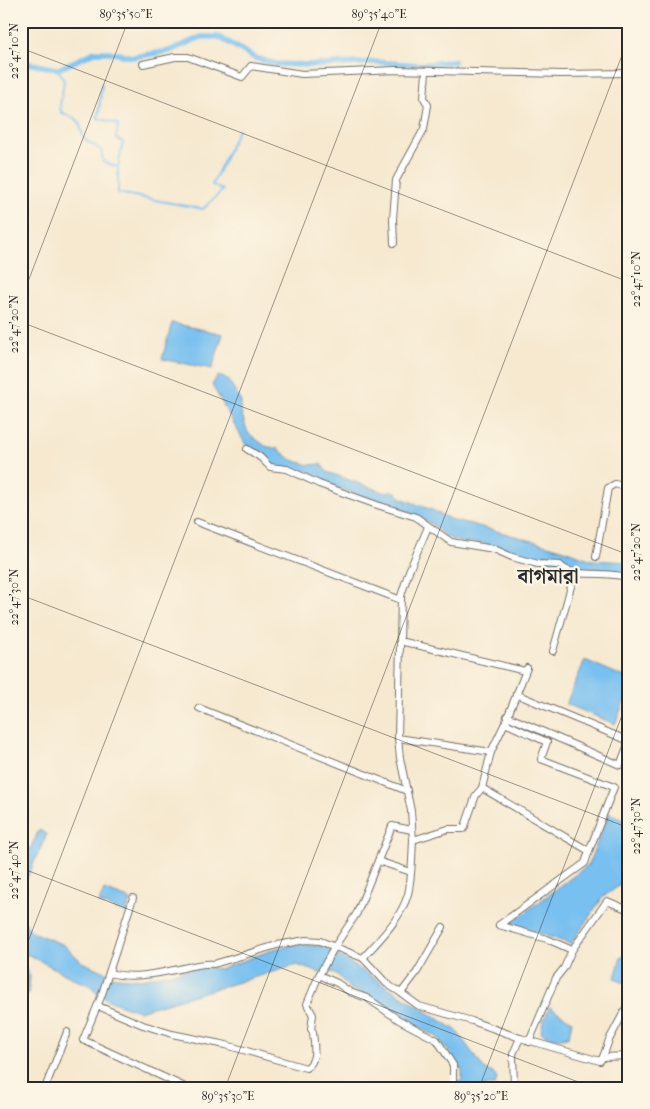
<svg xmlns="http://www.w3.org/2000/svg" width="650" height="1109" font-family="'IM FELL French Canon','Noto Serif Bengali',serif">
  <style>
    .water { fill: #78c0f0; stroke: #52768e }
    .lines { fill: none; stroke-linecap: round; stroke-linejoin: round }
    .stream { stroke: #78c0f0; stroke-width: 2 }
    .canal { stroke: #78c0f0; stroke-width: 5.5 }
    .minor-casing { stroke: #726e65; stroke-width: 8 }
    .minor { stroke: #fff; stroke-width: 6 }
    .ticks { fill: none; stroke: #2b2b2b; stroke-width: 1; stroke-opacity: 0.45 }
    .labels { text-anchor: middle; dominant-baseline: central; stroke-width: 5; stroke-linejoin: round; paint-order: stroke }
    .district-label { font-size: 20px; font-weight: bold; fill: #2b2b2b; stroke: #fcf5e5 }
    .neatline { fill: none; stroke: #2b2b2b; stroke-width: 2 }
    .ticks-label { font-size: 12px; text-anchor: middle; fill: #2b2b2b }
  </style>
  <rect width="100%" height="100%" fill="#fcf5e5"/>
  <filter id="ink" filterUnits="userSpaceOnUse"><feTurbulence type="fractalNoise" baseFrequency=".02" numOctaves="2"/><feDisplacementMap in="SourceGraphic" scale="10" xChannelSelector="R" yChannelSelector="G"/><feConvolveMatrix kernelMatrix="1 2 1 2 8 2 1 2 1" color-interpolation-filters="sRGB"/></filter>
  <filter id="wash" filterUnits="userSpaceOnUse"><feTurbulence type="fractalNoise" baseFrequency=".0096" numOctaves="4" result="noise"/><feDisplacementMap in="SourceGraphic" scale="20" xChannelSelector="R" yChannelSelector="G"/><feGaussianBlur stdDeviation="1.12" result="paint"/><feColorMatrix in="noise" values="0 0 0 0 0 0 0 0 0 0 0 0 0 0 0 0 0 1.4 0 .05"/><feComposite in="paint" operator="in"/></filter>
  <g filter="url(#wash)">
    <rect width="100%" height="100%" fill="#f6e9d0"/>
    <g class="water">
      <path d="M 172,323 L 223,334 L 212,369 L 162,359 Z"/>
      <path d="M 218,376 L 228,379 L 241,402 L 241,412 L 248,433 L 265,446 L 278,449 L 292,460 L 309,465 L 321,464 L 327,472 L 386,493 L 391,491 L 396,492 L 401,498 L 432,510 L 454,521 L 467,523 L 562,549 L 592,560 L 629,562 L 629,575 L 598,572 L 547,562 L 512,554 L 482,543 L 460,542 L 446,537 L 433,525 L 412,513 L 271,465 L 259,454 L 246,445 L 212,385 Z"/>
      <path d="M 585,660 L 629,679 L 629,690 L 615,724 L 566,704 Z"/>
      <path d="M 609,813 L 629,823 L 629,879 L 603,897 L 571,944 L 510,924 L 588,865 Z"/>
      <path d="M 39,830 L 47,834 L 22,889 L 21,868 Z"/>
      <path d="M 104,890 L 131,900 L 126,913 L 99,903 Z"/>
      <path d="M 21,918 L 32,932 L 64,945 L 82,962 L 116,977 L 140,979 L 203,967 L 221,969 L 277,948 L 301,944 L 325,947 L 456,1030 L 484,1069 L 493,1073 L 497,1079 L 495,1085 L 485,1085 L 485,1088 L 455,1088 L 454,1082 L 462,1081 L 462,1068 L 456,1068 L 451,1054 L 436,1036 L 401,1019 L 385,1006 L 357,991 L 350,989 L 339,976 L 332,972 L 320,973 L 297,965 L 139,1011 C 124,1006 100,1000 91,986 L 76,980 L 31,956 L 25,954 L 22,962 L 30,977 L 28,994 L 21,998 Z"/>
      <path d="M 621,957 L 629,957 L 629,982 L 621,982 L 615,978 Z"/>
      <path d="M 550,1007 L 572,1021 L 569,1036 C 558,1040 550,1039 541,1032 L 543,1021 Z"/>
    </g>
    <g class="lines">
      <g class="stream">
        <path d="M 58,69 L 64,81 L 60,105 L 61,112 L 79,121 C 84,143 83,138 101,150 L 103,162 L 118,167 L 123,142 L 116,139 L 118,124 L 98,118 L 102,84"/>
        <path d="M 118,167 L 118,193 L 203,209 L 223,190 L 212,185 L 238,130"/>
      </g>
      <path class="canal" d="M 21,62 L 58,69 L 95,52 L 109,52 L 133,57 L 169,51 L 201,37 L 219,37 L 255,58 L 277,64 L 316,65 L 377,62 L 419,65 L 454,61"/>
    </g>
  </g>
  <g filter="url(#ink)">
    <g class="lines">
      <g class="minor-casing">
        <g id="minor">
          <path d="M 143,64 L 175,57 L 188,57 L 242,77 L 251,66 L 302,74 L 396,70 L 562,74 L 629,73"/>
          <path d="M 394,243 L 393,219 L 396,180 L 424,129 L 428,105 L 424,98 L 426,72"/>
          <path d="M 247,449 L 260,457 L 270,467 L 287,469 L 319,484 L 377,505 L 416,517 L 451,542 L 494,549 L 512,557 L 538,564 L 560,565 C 570,576 588,573 601,574 C 611,574 620,576 629,577"/>
          <path d="M 197,522 L 401,600"/>
          <path d="M 428,527 L 409,571 L 401,596 L 398,738 L 491,752"/>
          <path d="M 596,557 L 608,488 L 615,484 L 629,488"/>
          <path d="M 400,641 L 525,671"/>
          <path d="M 553,651 L 575,572"/>
          <path d="M 516,694 L 629,741"/>
          <path d="M 199,708 L 407,791"/>
          <path d="M 507,716 L 620,765 L 629,742"/>
          <path d="M 398,738 L 400,758 L 411,811 L 413,840 L 448,829 L 464,829 L 476,795 L 482,788 L 491,752 L 505,723 L 527,668"/>
          <path d="M 482,788 L 589,851 L 614,787 L 541,759 L 547,742 L 505,723"/>
          <path d="M 378,861 L 411,872"/>
          <path d="M 133,898 L 101,997 L 83,1040 L 187,1088"/>
          <path d="M 499,925 L 585,863 L 589,851"/>
          <path d="M 499,925 L 547,939 L 572,950"/>
          <path d="M 443,927 L 417,972 L 401,993 L 419,1006 L 472,1021 L 520,1038"/>
          <path d="M 363,958 C 379,940 401,919 408,894 C 412,877 412,858 413,840"/>
          <path d="M 109,973 C 132,979 156,974 179,969 C 191,966 202,963 214,964 L 277,945 L 306,940 L 320,941 L 363,958 L 387,984 L 401,993"/>
          <path d="M 319,975 L 337,983 L 350,992 L 367,998 L 399,1020 L 437,1040 L 453,1065 L 453,1088"/>
          <path d="M 98,1006 L 143,1025 L 172,1034 L 226,1045 L 306,1068 C 318,1061 314,1045 313,1032 L 311,1029 L 313,1015 L 307,1004 L 319,975 L 335,946 L 357,913 L 392,826 L 412,830"/>
          <path d="M 529,1042 L 556,978 L 564,968 L 572,950 L 607,901 L 629,910"/>
          <path d="M 603,1057 L 609,1040 L 625,1010 L 629,1011"/>
          <path d="M 21,1087 L 23,1088"/>
          <path d="M 45,1088 L 67,1032"/>
          <path d="M 514,1088 L 513,1054 L 520,1038 L 600,1061 L 603,1057 L 629,1056"/>
        </g>
      </g>
      <use href="#minor" class="minor"/>
    </g>
  </g>
  <path class="ticks" d="M 21,48 L 629,282M 21,300 L 128,21M 21,322 L 629,555M 21,595 L 629,828M 21,868 L 594,1088M 21,960 L 382,21M 225,1088 L 629,37M 479,1088 L 629,697"/>
  <g class="labels">
    <g class="district-label">
      <text x="548" y="576">বাগমারা</text>
    </g>
  </g>
  <rect width="650" height="1109" fill="none" stroke="#fcf5e5" stroke-width="55"/>
  <rect x="28" y="28" width="594" height="1054" class="neatline"/>
  <g class="ticks-label">
    <text x="126" y="18">89°35'50"E</text>
    <text x="379" y="18">89°35'40"E</text>
    <text transform="translate(14 51) rotate(-90)" y="4">22°47'10"N</text>
    <text transform="translate(636 279) rotate(-90)" y="4">22°47'10"N</text>
    <text transform="translate(14 324) rotate(-90)" y="4">22°47'20"N</text>
    <text transform="translate(636 552) rotate(-90)" y="4">22°47'20"N</text>
    <text transform="translate(14 597) rotate(-90)" y="4">22°47'30"N</text>
    <text transform="translate(636 826) rotate(-90)" y="4">22°47'30"N</text>
    <text transform="translate(14 870) rotate(-90)" y="4">22°47'40"N</text>
    <text x="228" y="1100">89°35'30"E</text>
    <text x="481" y="1100">89°35'20"E</text>
  </g>
</svg>
